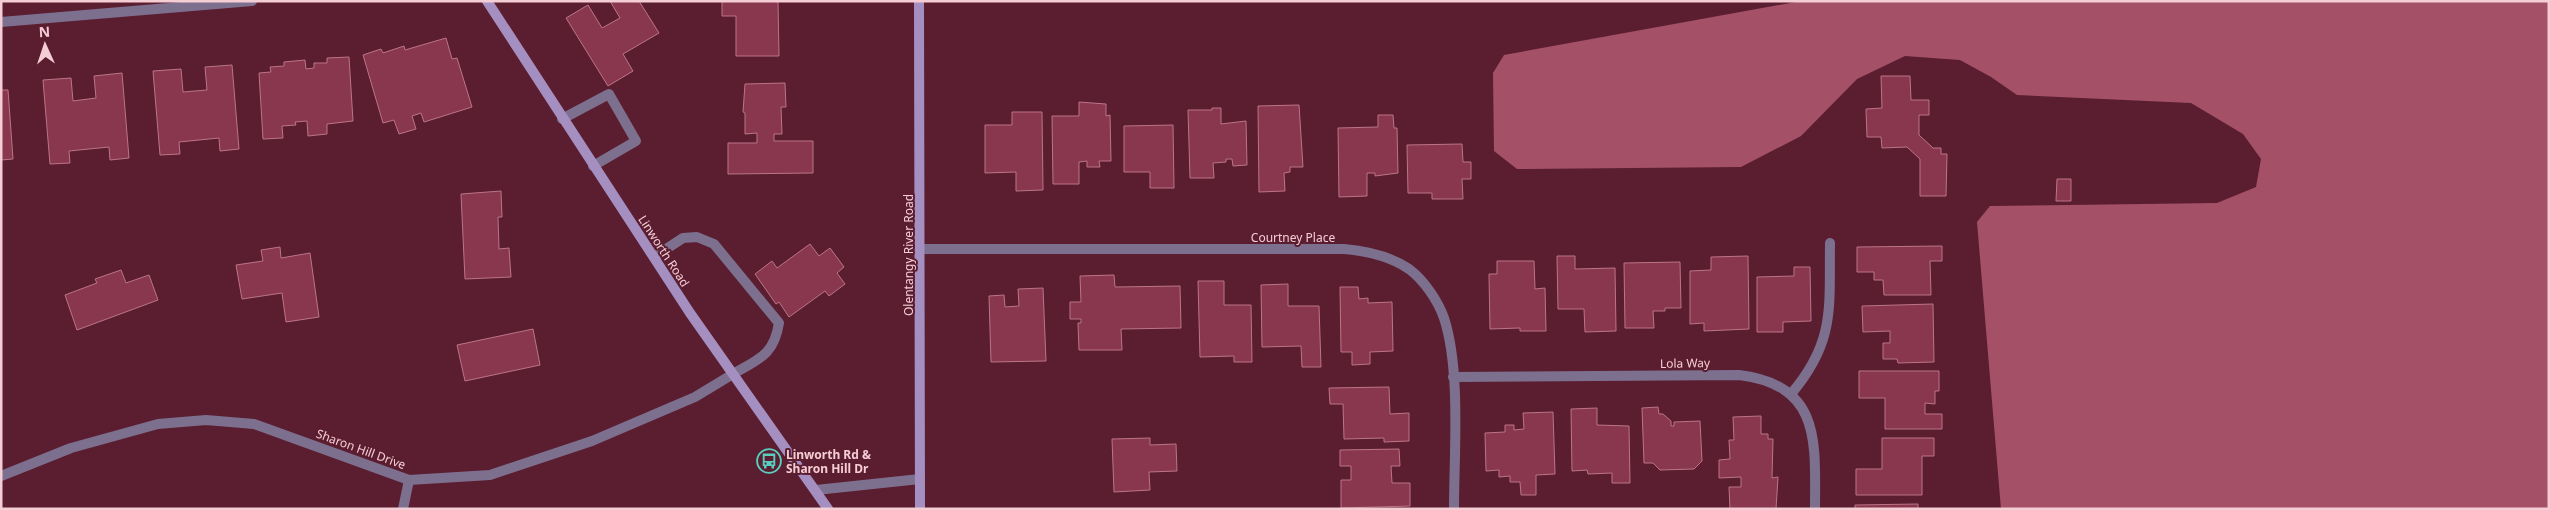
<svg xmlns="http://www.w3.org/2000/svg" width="2550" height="510" font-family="'Noto Sans',sans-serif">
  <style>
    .forest { fill: #a45168 }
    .building { fill: #88374f; stroke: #bc7586 }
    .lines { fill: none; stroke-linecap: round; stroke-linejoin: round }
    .service { stroke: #7d708f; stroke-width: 10 }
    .minor { stroke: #7d708f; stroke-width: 10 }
    .secondary { stroke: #a58fc1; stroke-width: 10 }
    .labels { text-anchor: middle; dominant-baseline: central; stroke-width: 4; stroke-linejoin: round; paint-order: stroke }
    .street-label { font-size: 12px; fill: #f5cdd5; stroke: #5b1e31 }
    .poi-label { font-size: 12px; font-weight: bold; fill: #f5cdd5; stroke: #5b1e31; text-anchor: start }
  </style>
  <rect width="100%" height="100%" fill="#5b1e31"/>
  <path class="forest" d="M 1801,1 L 2549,1 L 2549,509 L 2001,509 L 1977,222 L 1990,206 L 2217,203 L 2256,187 L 2261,159 L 2243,134 L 2191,103 L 2017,95 L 1991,77 L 1960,60 L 1905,56 L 1857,79 L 1801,136 L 1741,167 L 1517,169 L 1494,151 L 1493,73 L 1504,55 Z"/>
  <g class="building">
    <path d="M 610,1 L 639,1 L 659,33 L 623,54 L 633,71 L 608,86 L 566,18 L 588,5 L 602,28 L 620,18 Z"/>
    <path d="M 722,1 L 778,1 L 779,56 L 736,56 L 736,16 L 722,16 Z"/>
    <path d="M 446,38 L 452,59 L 457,58 L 472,107 L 424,122 L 421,113 L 412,116 L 416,129 L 399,134 L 394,120 L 383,123 L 363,55 L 381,49 L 383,53 L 404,46 L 405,50 Z"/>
    <path d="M 349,57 L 353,121 L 327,124 L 327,134 L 308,136 L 307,121 L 295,122 L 296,125 L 282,126 L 283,138 L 263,139 L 259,73 L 271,72 L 270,67 L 284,66 L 284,62 L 305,60 L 306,69 L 314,68 L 314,63 L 327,63 L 327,58 Z"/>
    <path d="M 232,65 L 239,149 L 220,151 L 219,138 L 179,142 L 180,154 L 160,155 L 153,71 L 181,69 L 183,92 L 207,90 L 205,67 Z"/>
    <path d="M 122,73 L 129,158 L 110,160 L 109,147 L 69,151 L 70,163 L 50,164 L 43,80 L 71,78 L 73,101 L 96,98 L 94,76 Z"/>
    <path d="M 1881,76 L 1910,76 L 1911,100 L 1929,100 L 1929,115 L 1919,115 L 1919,135 L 1933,148 L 1941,148 L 1941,154 L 1947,154 L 1946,196 L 1920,196 L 1920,159 L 1907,147 L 1882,148 L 1881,137 L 1867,137 L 1866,109 L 1882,108 Z"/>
    <path d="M 785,83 L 786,107 L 781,107 L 782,134 L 774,134 L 774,141 L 813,141 L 813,173 L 728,174 L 728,143 L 757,143 L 757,133 L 745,134 L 745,113 L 743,112 L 745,84 Z"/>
    <path d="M 1,90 L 8,90 L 13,159 L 1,160 Z"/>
    <path d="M 1079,102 L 1106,104 L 1106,116 L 1110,115 L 1111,161 L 1099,161 L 1100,167 L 1087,167 L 1087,161 L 1079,162 L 1079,184 L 1053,184 L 1052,116 L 1079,116 Z"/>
    <path d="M 1299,105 L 1303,167 L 1290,167 L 1290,172 L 1284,173 L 1285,191 L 1259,192 L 1258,106 Z"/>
    <path d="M 1212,108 L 1221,108 L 1221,124 L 1246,121 L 1247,165 L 1233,166 L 1232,159 L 1226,159 L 1226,162 L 1213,163 L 1214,178 L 1190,178 L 1188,110 L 1212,110 Z"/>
    <path d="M 1012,112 L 1042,112 L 1043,190 L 1016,191 L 1016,172 L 985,173 L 985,125 L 1012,125 Z"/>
    <path d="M 1378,115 L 1393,115 L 1394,128 L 1397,128 L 1398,173 L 1375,176 L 1375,173 L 1367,173 L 1367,196 L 1339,197 L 1338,128 L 1378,127 Z"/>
    <path d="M 1173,125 L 1174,188 L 1150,188 L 1150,172 L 1124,172 L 1124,126 Z"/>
    <path d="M 1462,144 L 1463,162 L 1471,162 L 1471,179 L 1462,179 L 1463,199 L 1432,199 L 1432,193 L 1408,193 L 1407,145 Z"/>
    <path d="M 2057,179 L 2071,179 L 2071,201 L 2056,201 Z"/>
    <path d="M 501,191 L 502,217 L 498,217 L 499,249 L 509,248 L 511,277 L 465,279 L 461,194 Z"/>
    <path d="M 810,244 L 819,256 L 830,248 L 844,267 L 837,273 L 845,284 L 829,296 L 825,291 L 789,317 L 779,302 L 776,304 L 755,274 L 772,261 L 777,268 Z"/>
    <path d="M 1942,246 L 1942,261 L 1930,261 L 1931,295 L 1884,295 L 1883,280 L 1874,280 L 1874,272 L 1857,272 L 1857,247 Z"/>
    <path d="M 280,247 L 281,258 L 310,253 L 319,317 L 286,322 L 282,293 L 242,299 L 236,265 L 263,261 L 261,250 Z"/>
    <path d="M 1557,256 L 1575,256 L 1575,269 L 1615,268 L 1616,331 L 1585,332 L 1584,309 L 1558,309 Z"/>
    <path d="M 1748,256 L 1749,329 L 1704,331 L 1704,323 L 1690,324 L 1690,271 L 1711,270 L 1711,257 Z"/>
    <path d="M 1497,261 L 1534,261 L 1535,289 L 1545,288 L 1546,331 L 1520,331 L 1520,328 L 1490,329 L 1489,274 L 1497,274 Z"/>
    <path d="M 1680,262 L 1681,308 L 1665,308 L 1665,311 L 1653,311 L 1654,328 L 1625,328 L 1624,263 Z"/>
    <path d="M 1794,267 L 1810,267 L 1811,321 L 1783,322 L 1783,332 L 1757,332 L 1757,277 L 1794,276 Z"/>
    <path d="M 121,270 L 126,283 L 149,275 L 158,300 L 77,330 L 65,295 L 97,283 L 95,279 Z"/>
    <path d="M 1114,275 L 1115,287 L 1180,286 L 1181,328 L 1121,329 L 1122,350 L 1079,350 L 1078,323 L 1081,323 L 1081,319 L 1070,319 L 1070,302 L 1081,302 L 1080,276 Z"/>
    <path d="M 1198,281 L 1224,281 L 1224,305 L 1251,305 L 1252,362 L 1234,362 L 1234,356 L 1200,357 Z"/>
    <path d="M 1288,284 L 1288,306 L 1319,306 L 1321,367 L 1302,367 L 1301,346 L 1262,347 L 1261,285 Z"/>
    <path d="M 1340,287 L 1358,287 L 1359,299 L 1368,298 L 1368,303 L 1392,302 L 1393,351 L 1370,352 L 1370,364 L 1352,365 L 1352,352 L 1341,352 Z"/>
    <path d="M 1043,288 L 1046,361 L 991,362 L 989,296 L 1004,295 L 1005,307 L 1019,306 L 1018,289 Z"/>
    <path d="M 1933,304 L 1934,362 L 1898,363 L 1897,359 L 1883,359 L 1883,343 L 1890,343 L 1890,331 L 1863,332 L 1862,306 Z"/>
    <path d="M 533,329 L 540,365 L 465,381 L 457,345 Z"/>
    <path d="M 1859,371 L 1939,371 L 1939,391 L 1935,391 L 1935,404 L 1925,403 L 1925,414 L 1942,414 L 1942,429 L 1885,429 L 1885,398 L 1859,398 Z"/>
    <path d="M 1389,387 L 1390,414 L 1409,413 L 1409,441 L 1384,442 L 1384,438 L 1344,439 L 1343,404 L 1330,404 L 1329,388 Z"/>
    <path d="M 1658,407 L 1659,414 L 1663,414 L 1671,421 L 1671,426 L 1674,426 L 1674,422 L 1700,421 L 1702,461 L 1694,469 L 1660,470 L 1653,463 L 1644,463 L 1642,408 Z"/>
    <path d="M 1597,408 L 1597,425 L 1629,426 L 1630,483 L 1612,483 L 1612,473 L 1588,474 L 1587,470 L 1572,471 L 1571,409 Z"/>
    <path d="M 1553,412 L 1555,474 L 1536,475 L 1536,495 L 1521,495 L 1520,482 L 1510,482 L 1510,476 L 1499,477 L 1499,470 L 1486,471 L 1485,433 L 1505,432 L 1505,425 L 1514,425 L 1514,430 L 1524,429 L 1523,413 Z"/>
    <path d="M 1761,416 L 1761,434 L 1768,434 L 1768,439 L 1773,439 L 1772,478 L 1778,477 L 1776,509 L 1730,509 L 1729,487 L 1741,487 L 1741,477 L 1719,478 L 1719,460 L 1730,459 L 1729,440 L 1734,440 L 1733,417 Z"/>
    <path d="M 1150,438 L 1150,445 L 1176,444 L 1177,471 L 1149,472 L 1150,490 L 1114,492 L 1112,439 Z"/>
    <path d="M 1882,438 L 1934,438 L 1934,456 L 1922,456 L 1922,495 L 1856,495 L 1856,469 L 1882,469 Z"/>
    <path d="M 1399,449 L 1400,466 L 1391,466 L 1392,483 L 1410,483 L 1410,506 L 1341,508 L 1341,480 L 1351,480 L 1351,466 L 1340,466 L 1340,450 Z"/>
    <path d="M 1918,504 L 1918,509 L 1855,509 L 1855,505 Z"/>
  </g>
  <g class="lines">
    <g class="service">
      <path d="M 562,119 L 609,94 L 636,141 L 593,166"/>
      <path d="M 654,257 L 683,238 L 697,237 L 714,244 L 779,323 C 774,355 759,359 733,374"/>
      <path d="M 1791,394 C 1836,341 1829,307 1830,243"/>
    </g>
    <g class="minor">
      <path d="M 1,22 L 252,1"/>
      <path d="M 921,249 L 1344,249 C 1367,251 1390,256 1409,269 C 1424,280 1438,301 1444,318 C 1461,370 1454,454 1454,509"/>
      <path d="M 1453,377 L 1739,375 C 1822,385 1815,443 1815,509"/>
      <path d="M 1,476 L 71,448 L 158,424 L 206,420 L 254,424 L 409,480 L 490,475 L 592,441 L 695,397 L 733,374"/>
      <path d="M 816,490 L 920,479"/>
      <path d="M 403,509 L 409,480"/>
    </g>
    <g class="secondary">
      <path d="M 487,1 L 690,313 L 828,509"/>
      <path d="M 919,1 L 920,509"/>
    </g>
  </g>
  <defs>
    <g id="bus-ring" transform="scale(1.25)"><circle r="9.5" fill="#5b1e31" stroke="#58cebf" stroke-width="1.5"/><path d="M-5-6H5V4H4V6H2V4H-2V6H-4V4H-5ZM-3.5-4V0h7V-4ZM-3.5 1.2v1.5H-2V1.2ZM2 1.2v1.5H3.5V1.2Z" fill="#58cebf"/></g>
  </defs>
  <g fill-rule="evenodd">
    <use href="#bus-ring" x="769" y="461"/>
  </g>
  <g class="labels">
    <g class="street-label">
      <text x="1293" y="237">Courtney Place</text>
      <text transform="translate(664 251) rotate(57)">Linworth Road</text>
      <text transform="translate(908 255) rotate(-90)">Olentangy River Road</text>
      <text transform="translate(1685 363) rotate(-1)">Lola Way</text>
      <text transform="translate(361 449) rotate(20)">Sharon Hill Drive</text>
    </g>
    <g class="poi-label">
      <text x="786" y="454">Linworth Rd &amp;<tspan x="786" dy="14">Sharon Hill Dr</tspan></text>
    </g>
  </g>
  <rect width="2550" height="510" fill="none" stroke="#f5cdd5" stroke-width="5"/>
  <g transform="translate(45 45) rotate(357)" stroke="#5b1e31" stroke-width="4" paint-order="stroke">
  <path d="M0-4L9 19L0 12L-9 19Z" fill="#f5cdd5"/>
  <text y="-8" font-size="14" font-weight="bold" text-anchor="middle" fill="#f5cdd5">N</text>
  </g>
</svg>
